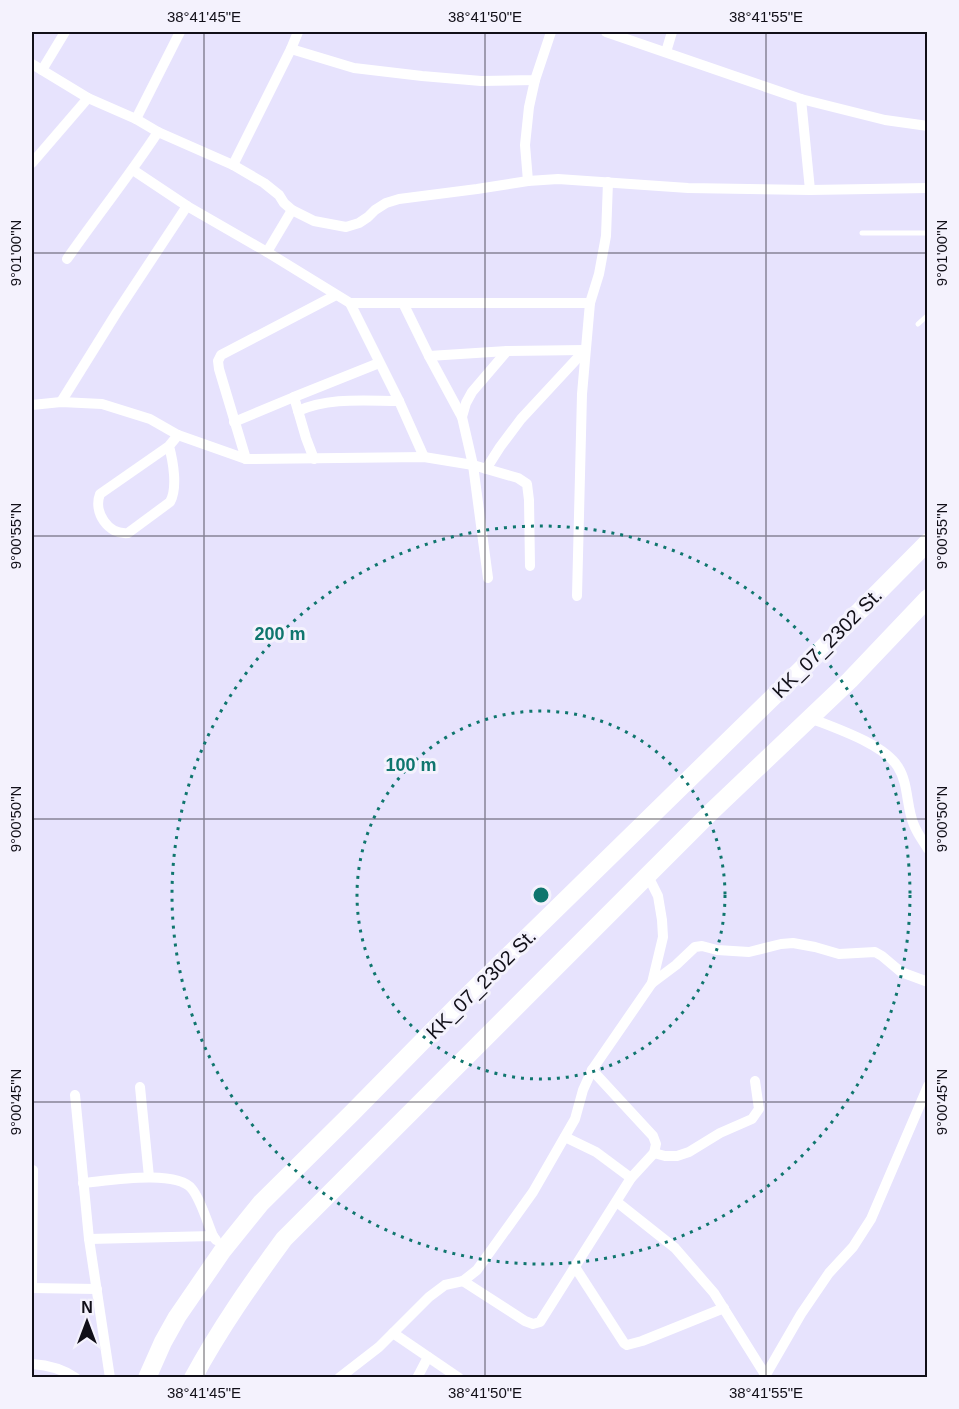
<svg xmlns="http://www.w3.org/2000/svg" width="959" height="1409" font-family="Arial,sans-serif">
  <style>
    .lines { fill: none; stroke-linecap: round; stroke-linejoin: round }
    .service { stroke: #fff; stroke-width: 5 }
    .minor { stroke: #fff; stroke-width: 10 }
    .primary { stroke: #fff; stroke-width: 18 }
    .ticks { fill: none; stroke: #110f18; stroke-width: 1.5; stroke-opacity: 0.45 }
    .ring { fill: none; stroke: #0f766e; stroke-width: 3; stroke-dasharray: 3 6 }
    .labels { text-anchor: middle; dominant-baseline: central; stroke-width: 6; stroke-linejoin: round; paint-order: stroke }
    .street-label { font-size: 20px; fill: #110f18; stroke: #f4f2fd }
    .centre { fill: #0f766e; stroke: #f4f2fd; stroke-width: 3 }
    .ring-label { font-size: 18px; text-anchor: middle; font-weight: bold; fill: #0f766e; stroke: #f4f2fd; stroke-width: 6; stroke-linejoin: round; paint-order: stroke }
    .neatline { fill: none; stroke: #110f18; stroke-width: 2 }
    .ticks-label { font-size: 15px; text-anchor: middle; fill: #110f18 }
  </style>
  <rect width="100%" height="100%" fill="#e7e3fd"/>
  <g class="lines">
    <g class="service">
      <path d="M 862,233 L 928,233"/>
      <path d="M 918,324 L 928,315"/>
    </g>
    <g class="minor">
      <path d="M 606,32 L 801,99 L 885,120 L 928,126"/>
      <path d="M 291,49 L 354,68 L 422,76 L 481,81 L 535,80 L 551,32"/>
      <path d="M 666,52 L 672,32"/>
      <path d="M 32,64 L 88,98 L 136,119 L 158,132 L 233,165 L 264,183 L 279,195 L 284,203 L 292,210 L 314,221 L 346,227 L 359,223 L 368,217 L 375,210 L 386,203 L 399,199 L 477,189 L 528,181 L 558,179 L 688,188 L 810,190 L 928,188"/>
      <path d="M 42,70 L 65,32"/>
      <path d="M 801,99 L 810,190"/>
      <path d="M 136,119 L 180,32"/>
      <path d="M 32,163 L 88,98"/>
      <path d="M 233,165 L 291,49 L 298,32"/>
      <path d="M 133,170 L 187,206 L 267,252 L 350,303 L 590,303"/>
      <path d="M 528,181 L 525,145 L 529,107 L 535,80"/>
      <path d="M 267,252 L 292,210"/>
      <path d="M 67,259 C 97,216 129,176 158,132"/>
      <path d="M 336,295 L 221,355 L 218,361 L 219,369 L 246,459 L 424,457 L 473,465 L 518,478 L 527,484 L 529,500 L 530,566"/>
      <path d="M 350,303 L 399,401 L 424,457"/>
      <path d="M 403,303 L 429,356 L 462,417 L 473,465 L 488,578"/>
      <path d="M 429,356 L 507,351 L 585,350"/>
      <path d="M 294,397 L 379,363"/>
      <path d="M 61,402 L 117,312 L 187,206"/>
      <path d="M 32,405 L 61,402 L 102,404 L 150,419 L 178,435 L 246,459"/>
      <path d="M 298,411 C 330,397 365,401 399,401"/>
      <path d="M 462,417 L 466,403 L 472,392 L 507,351"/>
      <path d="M 234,422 L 294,397 L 306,438 L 314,459"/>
      <path d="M 169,446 L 100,494 C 93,512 108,535 128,533 L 170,502 C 178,488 173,461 169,446 L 178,435"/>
      <path d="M 486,469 L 500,447 L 521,419 L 585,350"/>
      <path d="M 577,596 L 582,394 L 590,303 L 599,274 L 606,236 L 608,182"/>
      <path d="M 810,718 C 835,728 884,744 898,767 C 909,784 906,807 914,825 C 917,833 923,841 928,849"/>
      <path d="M 652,983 L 676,965 L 695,947 L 702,946 L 717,950 L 749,952 L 781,944 L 793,943 L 815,947 L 839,954 L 875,952 L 882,956 L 901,972 L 928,982"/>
      <path d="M 140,1087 L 149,1177"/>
      <path d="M 75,1095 L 89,1239 L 110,1378"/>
      <path d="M 565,1137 L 596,1152 L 631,1178"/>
      <path d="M 654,1153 L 665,1156 L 677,1156 L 689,1152 L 720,1133 L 752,1119 L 759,1109 L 755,1081"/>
      <path d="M 83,1183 C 107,1181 176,1169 192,1189 C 201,1200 207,1222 213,1236"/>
      <path d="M 617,1202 L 675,1248 L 714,1293 L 766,1376"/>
      <path d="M 89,1239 L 213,1236 L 216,1240"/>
      <path d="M 575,1267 L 624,1343 L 627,1345 L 642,1341 L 724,1308"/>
      <path d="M 463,1281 L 525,1321 L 533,1324 L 540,1322 L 631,1178 L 654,1153 L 656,1144 L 653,1136 L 592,1070"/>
      <path d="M 32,1288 L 33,1170"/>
      <path d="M 32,1288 L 97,1289"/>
      <path d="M 393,1333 L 459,1378"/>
      <path d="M 32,1364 C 47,1365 63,1369 76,1378"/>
      <path d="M 339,1378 L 379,1347 L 429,1297 L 445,1285 L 463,1281 L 477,1270 L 533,1192 L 575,1119 L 583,1090 L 592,1070 L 652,983 L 663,937 L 662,920 L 658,896 L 648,876"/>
      <path d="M 417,1378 L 428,1357"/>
      <path d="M 764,1378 L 801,1314 L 829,1273 L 853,1247 L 871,1219 L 928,1086"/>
    </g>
    <g class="primary">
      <path d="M 147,1378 L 163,1342 L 177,1317 L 223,1250 L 261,1203 L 352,1113 L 464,999 L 818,653 L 928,542"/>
      <path d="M 193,1378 C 220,1328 251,1284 284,1239 L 710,813 L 850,680 L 928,598"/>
    </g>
  </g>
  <path class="ticks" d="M 204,32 L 204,1378M 485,32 L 485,1378M 766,32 L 766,1378M 32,253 L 928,253M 32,536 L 928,536M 32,819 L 928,819M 32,1102 L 928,1102"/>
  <g class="ring">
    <circle cx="541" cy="895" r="184"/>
    <circle cx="541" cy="895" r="369"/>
  </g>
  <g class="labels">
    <g class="street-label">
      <text transform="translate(827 643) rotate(-45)">KK_07_2302 St.</text>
      <text transform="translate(481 984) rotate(-45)">KK_07_2302 St.</text>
    </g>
  </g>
  <circle cx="541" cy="895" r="9" class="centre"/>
  <g class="ring-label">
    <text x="280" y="640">200 m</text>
    <text x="411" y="771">100 m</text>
  </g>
  <rect width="959" height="1409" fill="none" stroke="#f4f2fd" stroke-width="66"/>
  <g transform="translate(87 1322)" stroke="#f4f2fd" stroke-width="4.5" paint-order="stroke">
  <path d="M0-4.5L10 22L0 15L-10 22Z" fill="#110f18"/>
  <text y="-9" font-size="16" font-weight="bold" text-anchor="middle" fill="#110f18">N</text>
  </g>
  <rect x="33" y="33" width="893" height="1343" class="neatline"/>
  <g class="ticks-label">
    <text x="204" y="22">38°41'45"E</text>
    <text x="485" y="22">38°41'50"E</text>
    <text x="766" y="22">38°41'55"E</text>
    <text transform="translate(16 253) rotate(-90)" y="5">9°01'00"N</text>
    <text transform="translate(942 253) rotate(-90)" y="5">9°01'00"N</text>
    <text transform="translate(16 536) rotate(-90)" y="5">9°00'55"N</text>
    <text transform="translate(942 536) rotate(-90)" y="5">9°00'55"N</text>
    <text transform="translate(16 819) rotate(-90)" y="5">9°00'50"N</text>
    <text transform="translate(942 819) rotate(-90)" y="5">9°00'50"N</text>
    <text transform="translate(16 1102) rotate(-90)" y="5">9°00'45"N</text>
    <text transform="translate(942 1102) rotate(-90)" y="5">9°00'45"N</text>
    <text x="204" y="1398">38°41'45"E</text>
    <text x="485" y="1398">38°41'50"E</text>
    <text x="766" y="1398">38°41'55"E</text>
  </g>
</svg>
